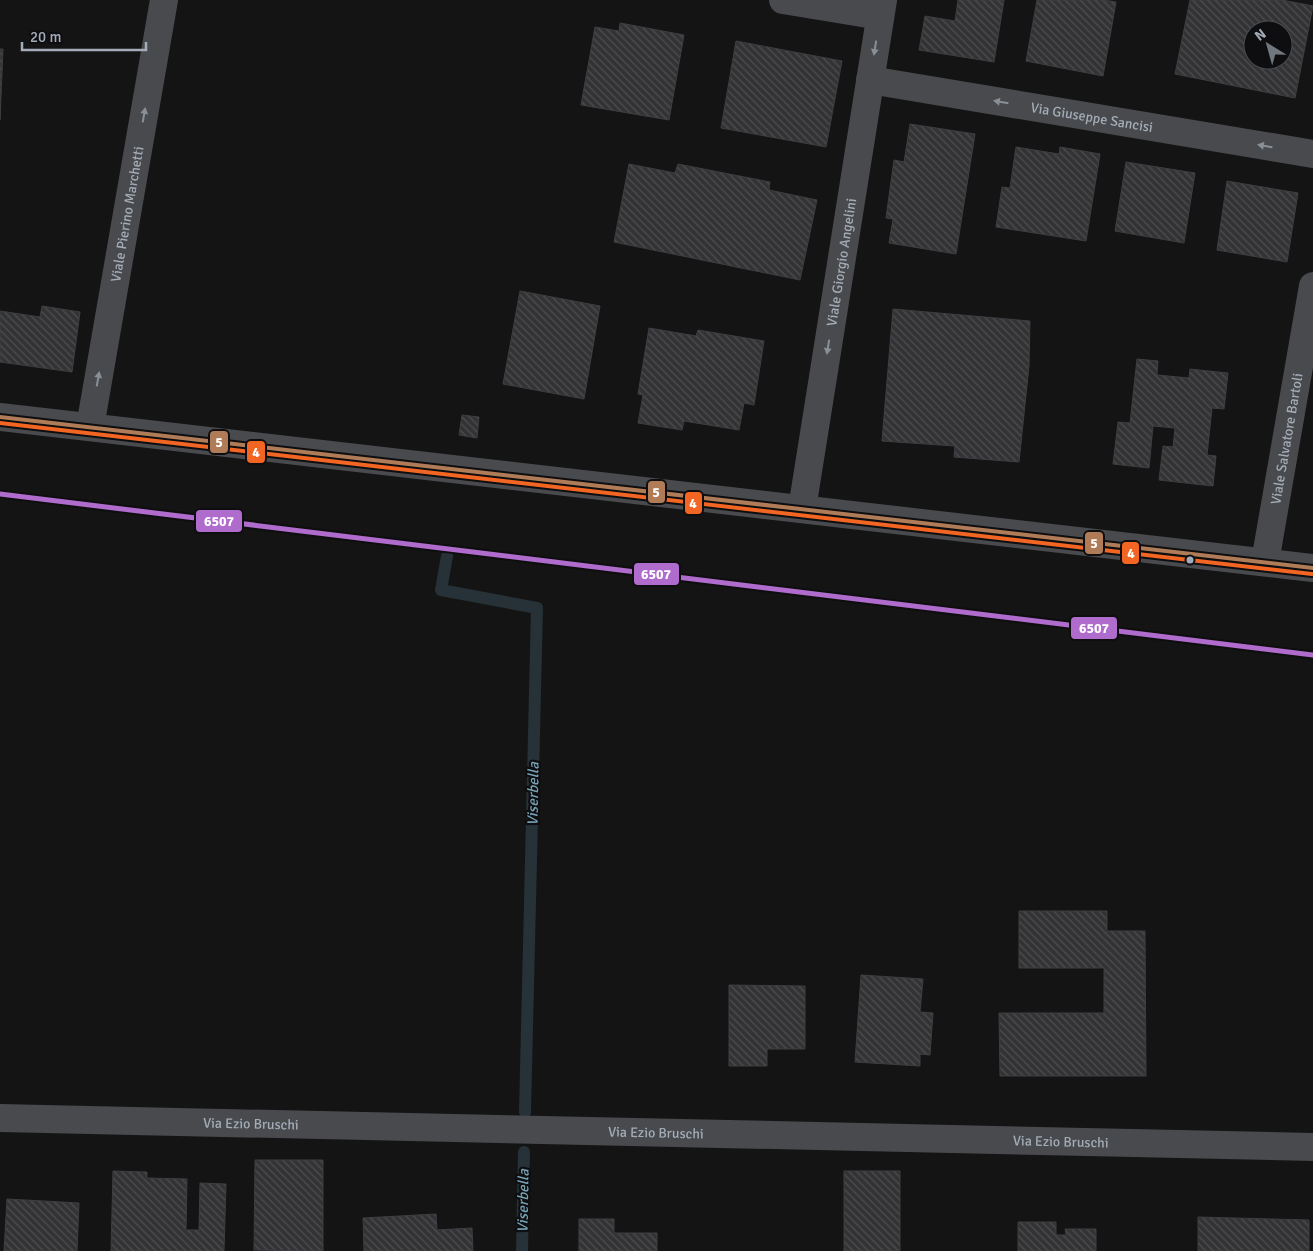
<svg xmlns="http://www.w3.org/2000/svg" width="1313" height="1251" font-family="Signika,sans-serif">
  <style>
    .lines { fill: none; stroke-linecap: round; stroke-linejoin: round }
    .stream { stroke: #263237; stroke-width: 12 }
    .building { fill: url(#building-back-hatch); stroke: #3c3e41; fill-rule: evenodd }
    .minor { stroke: #484a4d; stroke-width: 28 }
    .tertiary { stroke: #484a4d; stroke-width: 28 }
    .bus-1-casing { stroke: #0e0e10; stroke-width: 8 }
    .bus-2-casing { stroke: #0e0e10; stroke-width: 8 }
    .bus-1 { stroke: #b07c57; stroke-width: 4 }
    .bus-2 { stroke: #f26522; stroke-width: 4 }
    .rail-1-casing { stroke: #0e0e10; stroke-width: 9 }
    .rail-1 { stroke: #b06ccc; stroke-width: 5 }
    .oneway { fill: #888f97 }
    .bus-dot { fill: #a3acb7; stroke: #0e0e10; stroke-width: 2 }
    .labels { text-anchor: middle; dominant-baseline: central; stroke-width: 4.5; stroke-linejoin: round; paint-order: stroke }
    .street-label { font-size: 14px; fill: #a3acb7; stroke: #0e0e10 }
    .water-label { font-size: 15px; font-style: italic; fill: #76a2b6; stroke: #0e0e10 }
    .line-badge { stroke: #0e0e10; stroke-width: 2 }
    .badge-label { font-size: 14px; text-anchor: middle; font-weight: bold; fill: #fff }
  </style>
  <defs>
    <pattern id="building-back-hatch" width="6" height="6" patternUnits="userSpaceOnUse" patternTransform="scale(1.25)"><rect width="6" height="6" fill="#333335"/><path d="M-1 5l2 2M0 0l6 6M5-1l2 2" fill="none" stroke="#4d4e50"/></pattern>
  </defs>
  <rect width="100%" height="100%" fill="#141414"/>
  <g class="lines">
    <g class="stream">
      <path d="M 447,556 L 441,590 L 537,608 L 525,1112"/>
      <path d="M 522,1251 L 524,1152"/>
    </g>
  </g>
  <g class="building">
    <path d="M 958,0 L 1004,0 L 994,62 L 919,50 L 925,16 L 955,21 Z"/>
    <path d="M 1037,0 L 1104,0 L 1116,2 L 1103,76 L 1026,61 Z"/>
    <path d="M 1190,0 L 1282,0 L 1313,6 L 1295,98 L 1175,74 ZM 1253,30 L 1283,30 L 1283,60 L 1253,60 Z"/>
    <path d="M 620,23 L 684,35 L 669,120 L 581,105 L 595,27 L 619,31 Z"/>
    <path d="M 736,41 L 842,61 L 826,147 L 721,128 Z"/>
    <path d="M 0,49 L 3,49 L 0,120 Z"/>
    <path d="M 910,124 L 975,134 L 956,254 L 889,243 L 893,219 L 886,218 L 894,160 L 904,162 Z"/>
    <path d="M 1016,147 L 1059,154 L 1060,147 L 1100,154 L 1086,241 L 996,227 L 1002,187 L 1010,188 Z"/>
    <path d="M 1126,162 L 1195,173 L 1184,243 L 1115,231 Z"/>
    <path d="M 629,164 L 675,173 L 678,164 L 770,182 L 769,190 L 817,200 L 800,280 L 614,242 Z"/>
    <path d="M 1227,181 L 1298,193 L 1287,262 L 1217,250 Z"/>
    <path d="M 520,291 L 600,306 L 584,399 L 503,384 Z"/>
    <path d="M 42,306 L 80,312 L 72,372 L 0,362 L 0,311 L 40,317 Z"/>
    <path d="M 893,309 L 1030,321 L 1029,366 L 1019,462 L 954,457 L 955,446 L 882,441 Z"/>
    <path d="M 649,328 L 696,336 L 698,330 L 764,341 L 754,405 L 744,403 L 739,430 L 684,421 L 682,430 L 638,423 L 643,395 L 638,394 Z"/>
    <path d="M 1137,359 L 1158,361 L 1157,375 L 1189,378 L 1190,369 L 1228,373 L 1224,409 L 1212,408 L 1207,455 L 1216,456 L 1213,486 L 1159,480 L 1163,446 L 1173,447 L 1175,428 L 1153,426 L 1149,468 L 1113,464 L 1118,422 L 1130,423 Z"/>
    <path d="M 462,415 L 479,417 L 477,438 L 459,435 Z"/>
    <path d="M 1019,911 L 1107,911 L 1107,931 L 1145,931 L 1146,1076 L 1000,1076 L 999,1013 L 1104,1013 L 1104,968 L 1019,968 Z"/>
    <path d="M 861,975 L 923,979 L 920,1012 L 933,1013 L 930,1055 L 920,1054 L 920,1066 L 855,1062 Z"/>
    <path d="M 729,985 L 805,986 L 805,1049 L 767,1049 L 767,1066 L 729,1066 Z"/>
    <path d="M 255,1160 L 323,1160 L 323,1251 L 254,1250 Z"/>
    <path d="M 113,1171 L 147,1172 L 147,1178 L 187,1179 L 186,1230 L 199,1230 L 200,1183 L 226,1184 L 224,1251 L 111,1251 Z"/>
    <rect x="844" y="1171" width="56" height="80"/>
    <path d="M 7,1199 L 79,1203 L 77,1251 L 4,1251 Z"/>
    <path d="M 436,1214 L 437,1230 L 472,1228 L 473,1251 L 364,1251 L 363,1218 Z"/>
    <path d="M 1198,1217 L 1309,1220 L 1309,1251 L 1198,1251 Z"/>
    <path d="M 579,1219 L 614,1219 L 614,1233 L 657,1233 L 657,1251 L 579,1251 Z"/>
    <path d="M 1018,1222 L 1056,1222 L 1056,1235 L 1066,1235 L 1065,1229 L 1096,1229 L 1096,1251 L 1018,1251 Z"/>
  </g>
  <g class="lines">
    <g class="minor">
      <path d="M 783,0 L 880,16"/>
      <path id="s1" d="M 870,80 L 1313,154"/>
      <path id="s2" d="M 90,427 L 164,0"/>
      <path id="s3" d="M 802,509 L 883,0"/>
      <path id="s4" d="M 1265,562 L 1313,286"/>
      <path id="s5" d="M 0,1118 L 1313,1147"/>
    </g>
    <path class="tertiary" d="M 0,417 L 1313,568"/>
    <g class="bus-1-casing">
      <path id="bus-1" d="M 0,417 L 1313,568"/>
    </g>
    <g class="bus-2-casing">
      <path id="bus-2" d="M 0,423 L 1312,574"/>
    </g>
    <use href="#bus-1" class="bus-1"/>
    <use href="#bus-2" class="bus-2"/>
    <g class="rail-1-casing">
      <path id="rail-1" d="M 0,494 L 1313,655"/>
    </g>
    <use href="#rail-1" class="rail-1"/>
  </g>
  <defs><path id="oneway-solid" d="M-6-.8H1V-3.2L6.5 0L1 3.2V.8H-6Z" transform="scale(1.25)"/></defs>
  <g class="oneway">
    <use href="#oneway-solid" transform="translate(875 48) rotate(99)"/>
    <use href="#oneway-solid" transform="translate(1001 102) rotate(-170)"/>
    <use href="#oneway-solid" transform="translate(144 115) rotate(-80)"/>
    <use href="#oneway-solid" transform="translate(1265 146) rotate(-170)"/>
    <use href="#oneway-solid" transform="translate(828 347) rotate(99)"/>
    <use href="#oneway-solid" transform="translate(98 379) rotate(-80)"/>
  </g>
  <circle class="bus-dot" cx="1190" cy="560" r="4.5"/>
  <g class="labels">
    <g class="street-label">
      <text stroke="none"><textPath href="#s1" startOffset="225">Via Giuseppe Sancisi</textPath></text>
      <text stroke="none"><textPath href="#s2" startOffset="216">Viale Pierino Marchetti</textPath></text>
      <text stroke="none"><textPath href="#s3" startOffset="250">Viale Giorgio Angelini</textPath></text>
      <text stroke="none"><textPath href="#s4" startOffset="125">Viale Salvatore Bartoli</textPath></text>
      <text stroke="none"><textPath href="#s5" startOffset="251">Via Ezio Bruschi</textPath></text>
      <text stroke="none"><textPath href="#s5" startOffset="656">Via Ezio Bruschi</textPath></text>
      <text stroke="none"><textPath href="#s5" startOffset="1061">Via Ezio Bruschi</textPath></text>
    </g>
    <g class="water-label">
      <text transform="translate(533 794) rotate(-89)">Viserbella</text>
      <text transform="translate(523 1201) rotate(-89)">Viserbella</text>
    </g>
  </g>
  <g class="line-badge">
    <rect x="209" y="430" width="20" height="24" rx="5" fill="#b07c57"/>
    <rect x="246" y="440" width="20" height="24" rx="5" fill="#f26522"/>
    <rect x="647" y="480" width="19" height="24" rx="5" fill="#b07c57"/>
    <rect x="684" y="491" width="19" height="24" rx="5" fill="#f26522"/>
    <rect x="195" y="509" width="48" height="24" rx="5" fill="#b06ccc"/>
    <rect x="1084" y="531" width="20" height="24" rx="5" fill="#b07c57"/>
    <rect x="1121" y="541" width="19" height="24" rx="5" fill="#f26522"/>
    <rect x="633" y="562" width="47" height="24" rx="5" fill="#b06ccc"/>
    <rect x="1070" y="616" width="48" height="24" rx="5" fill="#b06ccc"/>
  </g>
  <g class="badge-label">
    <text x="219" y="447">5</text>
    <text x="256" y="457">4</text>
    <text x="656" y="497">5</text>
    <text x="693" y="508">4</text>
    <text x="219" y="526">6507</text>
    <text x="1094" y="548">5</text>
    <text x="1131" y="558">4</text>
    <text x="656" y="579">6507</text>
    <text x="1094" y="633">6507</text>
  </g>
  <g transform="translate(1268 45) rotate(323)"><circle r="24" fill="#0e0e10" stroke="#4a4d53"/>
  <path d="M0-4L9 19L0 12L-9 19Z" fill="#71777e"/>
  <text y="-8" font-size="14" font-weight="bold" text-anchor="middle" fill="#a3acb7">N</text>
  </g>
  <path d="M22 42v8h124v-8" fill="none" stroke="#a3acb7" stroke-width="2.5"/>
  <text x="30" y="42" font-size="15" fill="#a3acb7" stroke="#0e0e10" stroke-width="4" paint-order="stroke">20 m</text>
</svg>
